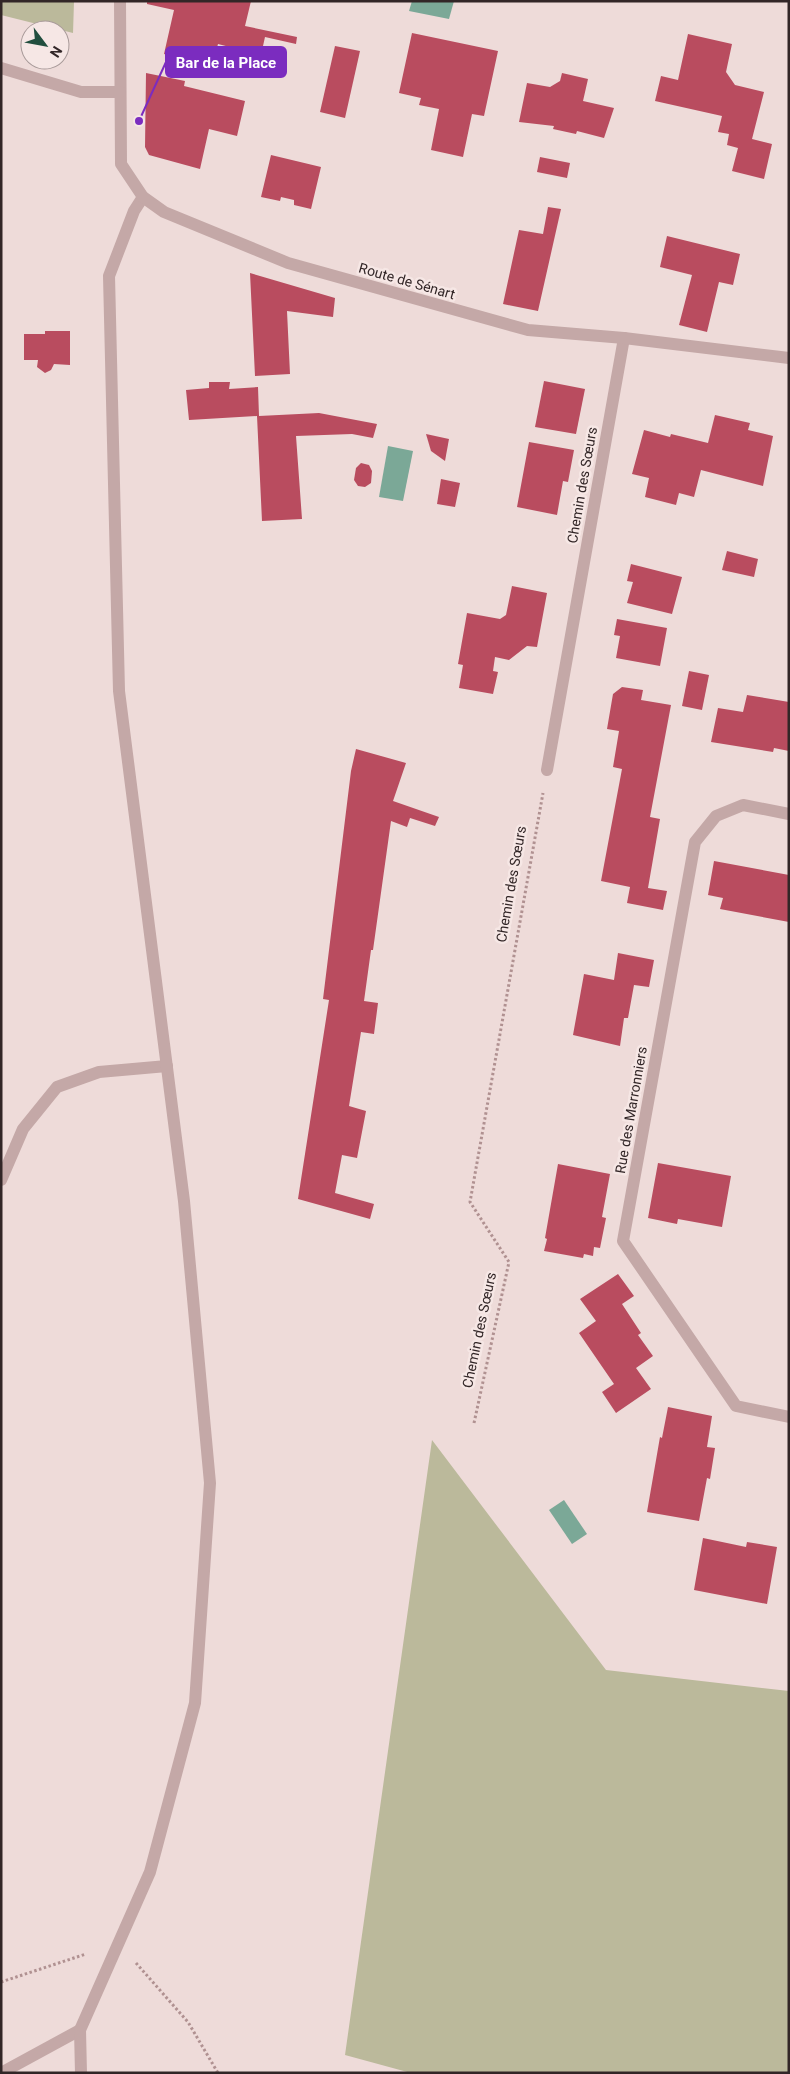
<svg xmlns="http://www.w3.org/2000/svg" width="790" height="2074" font-family="Roboto,sans-serif">
  <style>
    .green { fill: #bbb99b }
    .water { fill: #7ba897 }
    .building { fill: #b94c5f }
    .lines { fill: none; stroke-linecap: round; stroke-linejoin: round }
    .path { stroke: #b09191; stroke-width: 3; stroke-dasharray: 2.5 2.5; stroke-linecap: butt }
    .service { stroke: #c4a8a7; stroke-width: 12 }
    .minor { stroke: #c4a8a7; stroke-width: 12 }
    .tertiary { stroke: #c4a8a7; stroke-width: 12 }
    .labels { text-anchor: middle; dominant-baseline: central; stroke-width: 5; stroke-linejoin: round; paint-order: stroke }
    .street-label { font-size: 14px; fill: #322627; stroke: #f6e7e5 }
    .leader { fill: none; stroke: #7b2cbf; stroke-width: 2 }
    .callout-dot { fill: #7b2cbf; stroke: #f6e7e5; stroke-width: 2 }
    .callout { fill: #7b2cbf; stroke: #7b2cbf; stroke-width: 2 }
    .callout-label { font-size: 15px; text-anchor: middle; font-weight: bold; fill: #fff }
  </style>
  <rect width="100%" height="100%" fill="#eedbd9"/>
  <g class="green">
    <path d="M 1,1 L 74,1 L 73,33 L 1,15 Z"/>
    <path d="M 432,1440 L 606,1670 L 789,1691 L 789,2073 L 411,2073 L 345,2055 Z"/>
  </g>
  <g class="water">
    <path d="M 412,1 L 454,1 L 449,19 L 409,11 Z"/>
    <path d="M 388,446 L 413,451 L 403,501 L 379,497 Z"/>
    <path d="M 564,1500 L 587,1534 L 572,1544 L 549,1510 Z"/>
  </g>
  <g class="building">
    <path d="M 147,1 L 251,1 L 245,26 L 297,37 L 296,44 L 265,37 L 261,55 L 218,44 L 212,66 L 164,54 L 174,10 L 147,4 Z"/>
    <path d="M 412,33 L 498,51 L 484,116 L 472,114 L 463,157 L 431,150 L 439,109 L 419,105 L 421,98 L 399,93 Z"/>
    <path d="M 688,34 L 732,44 L 726,72 L 735,85 L 764,92 L 752,139 L 772,144 L 764,179 L 732,171 L 738,148 L 727,145 L 729,134 L 718,132 L 722,116 L 655,101 L 661,76 L 678,80 Z"/>
    <path d="M 335,46 L 360,51 L 345,118 L 320,112 Z"/>
    <path d="M 146,73 L 185,81 L 184,86 L 245,101 L 237,136 L 209,129 L 200,169 L 149,155 L 145,147 Z"/>
    <path d="M 562,73 L 588,79 L 583,101 L 614,108 L 604,138 L 577,131 L 576,134 L 553,129 L 554,126 L 519,122 L 527,83 L 550,87 L 560,81 Z"/>
    <path d="M 271,155 L 321,167 L 311,209 L 294,205 L 294,200 L 281,197 L 280,201 L 261,197 Z"/>
    <path d="M 540,157 L 570,163 L 567,178 L 537,172 Z"/>
    <path d="M 548,207 L 561,209 L 538,311 L 503,304 L 519,230 L 543,234 Z"/>
    <path d="M 667,236 L 740,254 L 733,285 L 719,282 L 707,332 L 679,325 L 692,275 L 660,267 Z"/>
    <path d="M 250,273 L 335,298 L 333,317 L 287,311 L 290,374 L 255,376 Z"/>
    <path d="M 45,331 L 70,331 L 70,365 L 54,364 L 51,370 L 45,373 L 37,367 L 38,360 L 24,360 L 24,334 L 45,334 Z"/>
    <path d="M 544,381 L 585,389 L 576,434 L 535,427 Z"/>
    <path d="M 209,382 L 230,382 L 229,389 L 258,387 L 259,416 L 319,413 L 377,424 L 373,438 L 352,434 L 296,436 L 302,519 L 262,521 L 257,416 L 189,420 L 186,390 L 209,388 Z"/>
    <path d="M 715,415 L 750,423 L 748,430 L 773,436 L 763,486 L 701,470 L 694,497 L 679,493 L 676,505 L 645,497 L 649,478 L 632,474 L 644,430 L 670,437 L 671,434 L 708,443 Z"/>
    <path d="M 426,434 L 449,439 L 445,461 L 431,451 Z"/>
    <path d="M 529,442 L 574,450 L 568,482 L 563,481 L 557,515 L 517,507 Z"/>
    <path d="M 361,463 L 369,465 L 372,471 L 371,483 L 365,487 L 358,486 L 354,480 L 356,468 Z"/>
    <path d="M 441,479 L 460,483 L 455,507 L 437,504 Z"/>
    <path d="M 727,551 L 758,559 L 754,577 L 722,570 Z"/>
    <path d="M 631,564 L 682,577 L 672,614 L 627,603 L 633,582 L 627,581 Z"/>
    <path d="M 512,586 L 547,593 L 537,647 L 527,646 L 509,660 L 495,657 L 493,671 L 498,672 L 493,694 L 459,688 L 463,665 L 458,664 L 467,613 L 500,619 L 506,615 Z"/>
    <path d="M 617,619 L 667,628 L 660,666 L 616,658 L 620,636 L 614,635 Z"/>
    <path d="M 689,671 L 709,675 L 702,710 L 682,706 Z"/>
    <path d="M 622,687 L 643,690 L 641,700 L 671,705 L 650,817 L 660,819 L 648,888 L 667,891 L 663,910 L 627,903 L 630,887 L 601,881 L 622,769 L 613,767 L 619,731 L 607,729 L 613,694 Z"/>
    <path d="M 747,695 L 789,702 L 789,751 L 774,748 L 773,752 L 711,742 L 718,708 L 743,712 Z"/>
    <path d="M 356,749 L 406,763 L 393,801 L 439,817 L 435,826 L 410,818 L 407,827 L 391,821 L 373,950 L 371,950 L 364,1001 L 378,1003 L 374,1034 L 361,1032 L 349,1106 L 366,1111 L 357,1158 L 342,1155 L 335,1193 L 374,1204 L 370,1219 L 298,1199 L 329,1000 L 323,999 L 351,771 Z"/>
    <path d="M 714,861 L 789,875 L 789,922 L 720,909 L 723,898 L 708,895 Z"/>
    <path d="M 618,953 L 654,960 L 649,987 L 634,985 L 628,1018 L 624,1018 L 620,1046 L 573,1035 L 584,974 L 614,980 Z"/>
    <path d="M 658,1163 L 731,1176 L 722,1227 L 678,1219 L 677,1224 L 648,1218 Z"/>
    <path d="M 558,1164 L 610,1174 L 602,1217 L 606,1218 L 600,1248 L 594,1247 L 593,1256 L 584,1254 L 583,1258 L 544,1251 L 547,1239 L 545,1238 Z"/>
    <path d="M 618,1274 L 634,1296 L 622,1304 L 641,1333 L 638,1335 L 653,1356 L 636,1368 L 651,1389 L 616,1413 L 602,1392 L 614,1384 L 579,1333 L 596,1321 L 580,1299 Z"/>
    <path d="M 668,1407 L 712,1416 L 707,1447 L 715,1448 L 710,1479 L 707,1478 L 699,1521 L 647,1512 L 660,1437 L 662,1438 Z"/>
    <path d="M 703,1538 L 746,1547 L 747,1542 L 777,1547 L 767,1604 L 694,1590 Z"/>
  </g>
  <g class="lines">
    <g class="path">
      <path d="M 474,1423 L 509,1262 L 470,1202 L 543,793"/>
      <path d="M 136,1963 L 188,2022 L 218,2073"/>
      <path d="M 1,1982 L 86,1954"/>
    </g>
    <g class="service">
      <path d="M 1,1180 L 23,1129 L 57,1087 L 99,1072 L 167,1066"/>
      <path d="M 1,2073 L 80,2030"/>
      <path d="M 81,2073 L 80,2030 L 150,1872 L 195,1703 L 210,1483 L 184,1201 L 119,691 L 109,276 L 134,211 L 143,197"/>
    </g>
    <g class="minor">
      <path d="M 547,770 L 624,338"/>
      <path d="M 789,814 L 743,805 L 716,816 L 695,842 L 623,1241 L 736,1406 L 789,1417"/>
    </g>
    <g class="tertiary">
      <path d="M 120,1 L 121,164 L 143,197 L 164,212 L 288,263 L 528,330 L 624,338 L 789,358"/>
      <path d="M 1,68 L 81,92 L 120,92"/>
    </g>
  </g>
  <g class="labels">
    <g class="street-label">
      <text transform="translate(407 281) rotate(16)">Route de Sénart</text>
      <text transform="translate(582 485) rotate(-80)">Chemin des Sœurs</text>
      <text transform="translate(511 884) rotate(-80)">Chemin des Sœurs</text>
      <text transform="translate(631 1110) rotate(-80)">Rue des Marronniers</text>
      <text transform="translate(479 1330) rotate(-78)">Chemin des Sœurs</text>
    </g>
  </g>
  <path class="leader" d="M139 121L166 62"/>
  <circle class="callout-dot" cx="139" cy="121" r="5"/>
  <rect class="callout" x="166" y="47" width="120" height="30" rx="5"/>
  <g class="callout-label">
    <text x="226" y="68">Bar de la Place</text>
  </g>
  <rect width="790" height="2074" fill="none" stroke="#322627" stroke-width="5"/>
  <g transform="translate(45 45) rotate(122)"><circle r="24" fill="#f6e7e5" stroke="#a89a99"/>
  <path d="M0-4L9 19L0 12L-9 19Z" fill="#214e3e"/>
  <text y="-8" font-size="14" font-weight="bold" text-anchor="middle" fill="#322627">N</text>
  </g>
</svg>
